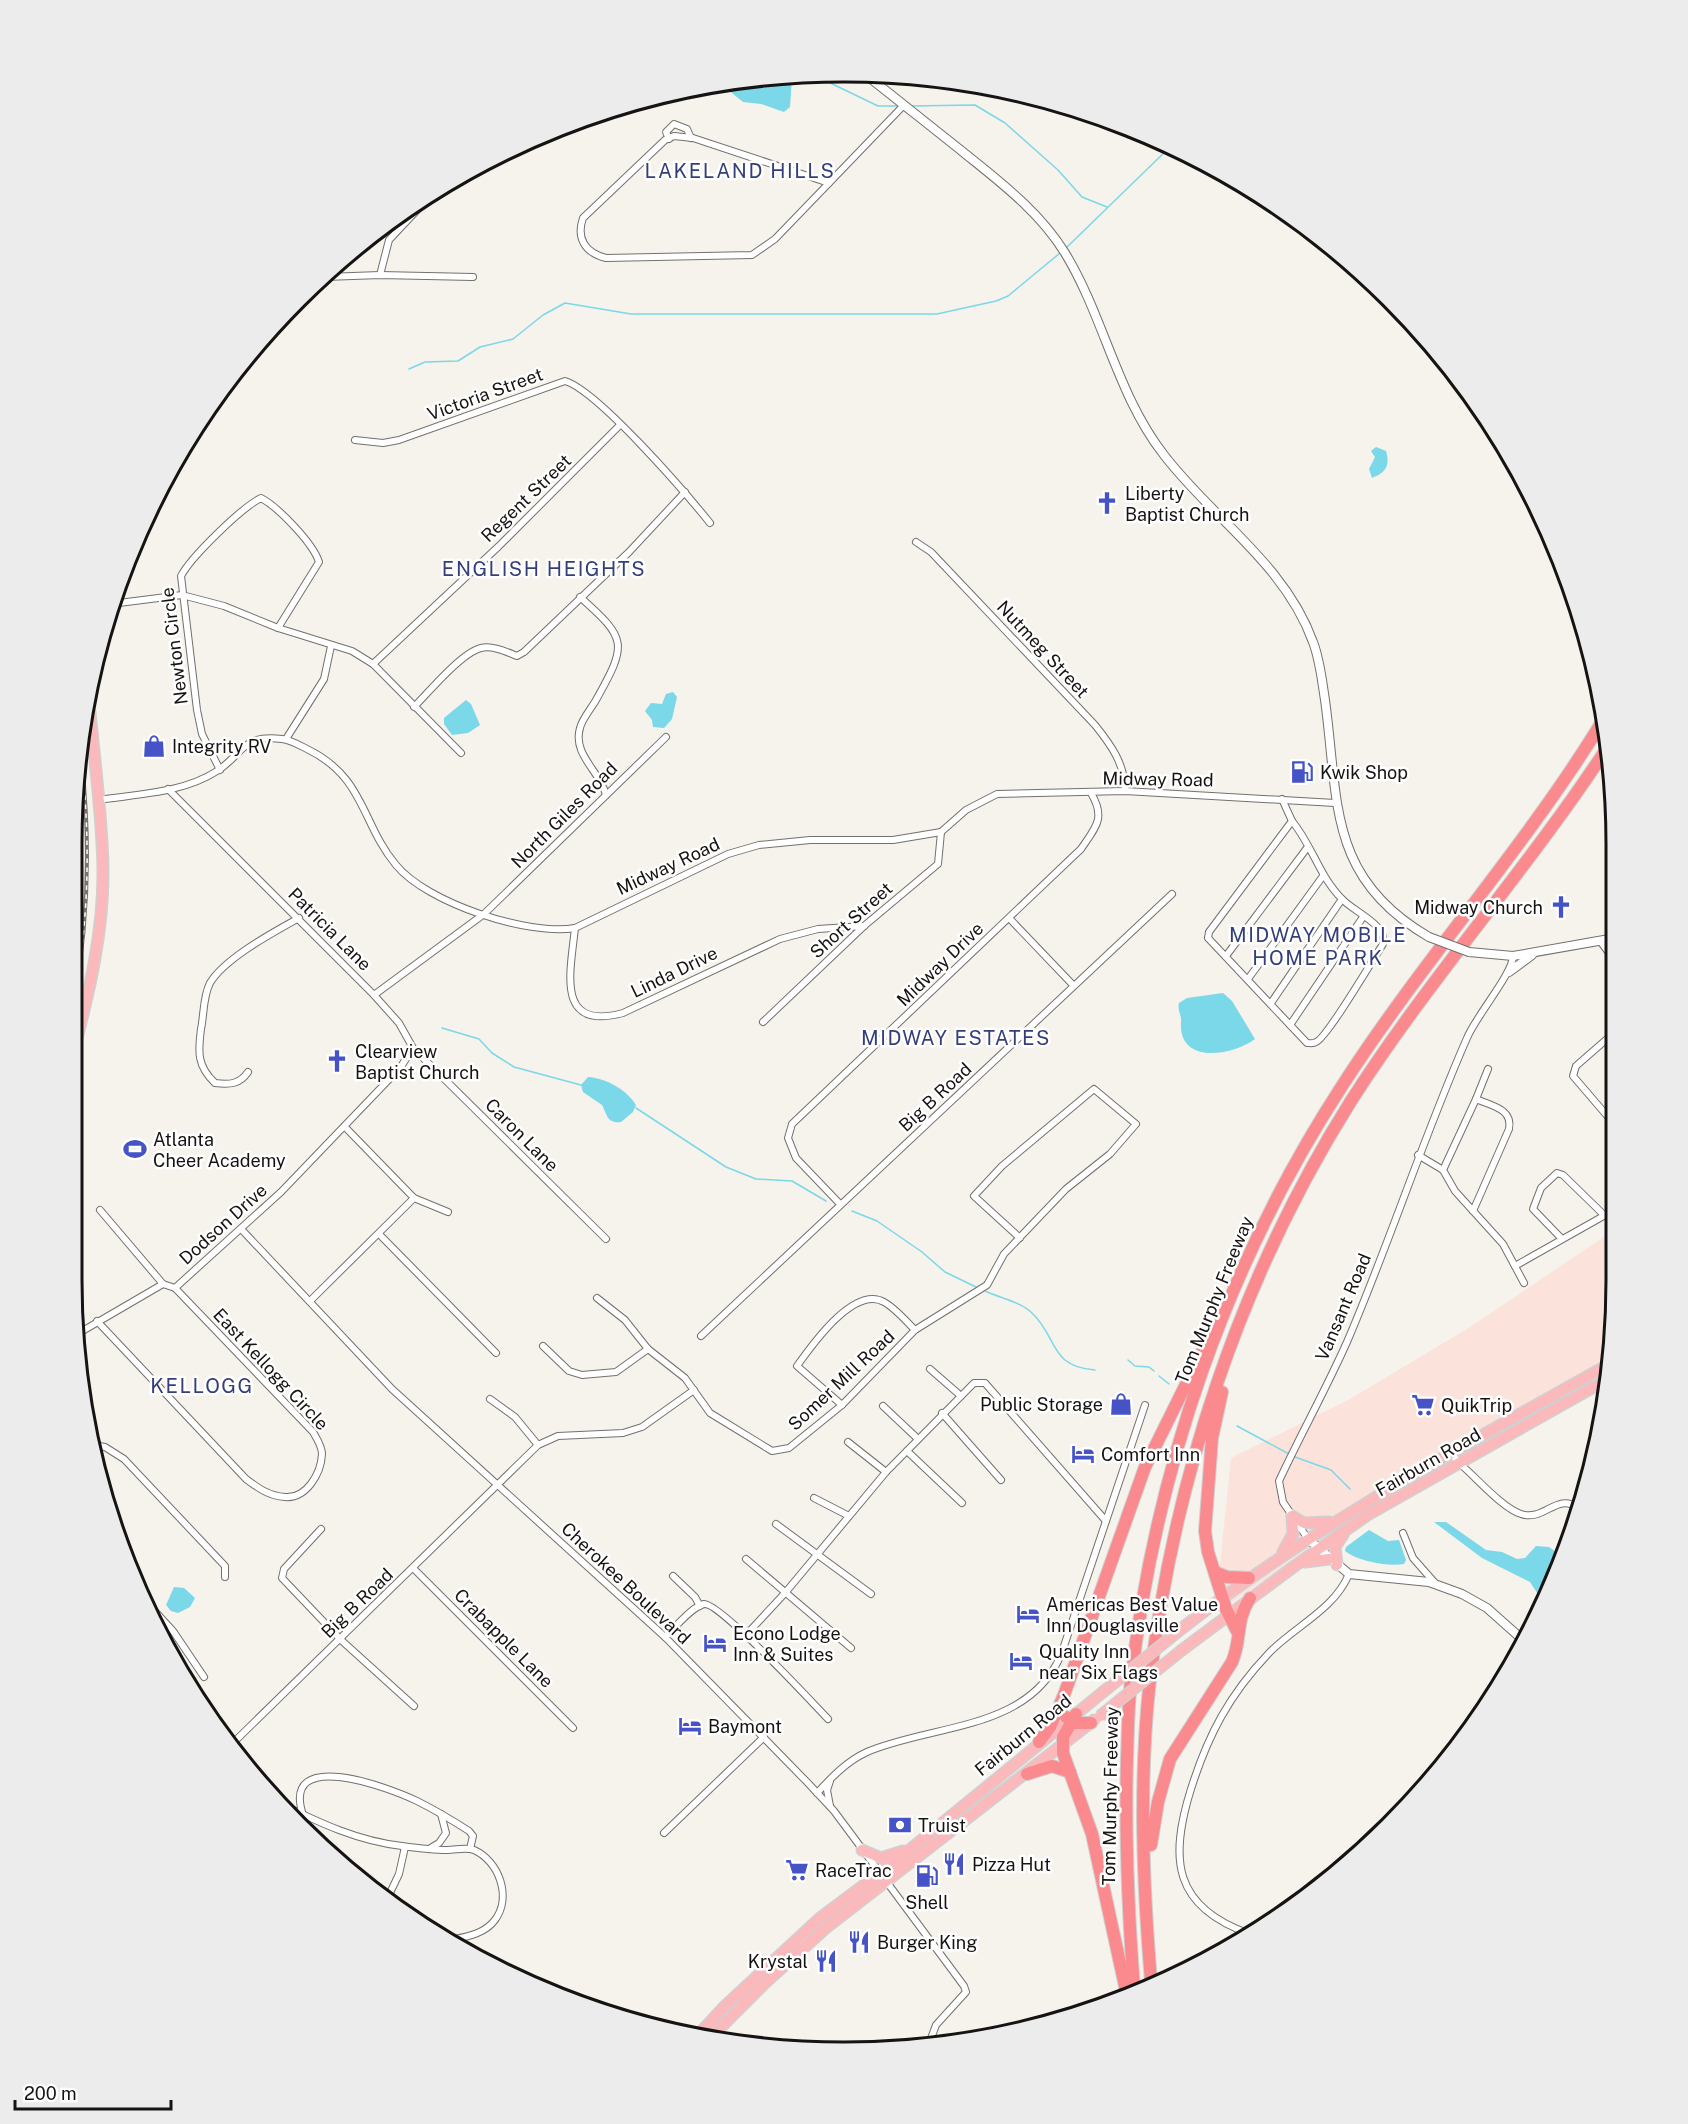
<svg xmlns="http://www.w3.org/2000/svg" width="1688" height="2124" font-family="'Public Sans',sans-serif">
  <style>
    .commercial { fill: #fbe2da }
    .water { fill: #7ad8e8 }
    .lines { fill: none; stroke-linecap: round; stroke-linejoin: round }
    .stream { stroke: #7ad8e8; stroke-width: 1.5 }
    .minor-casing { stroke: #74716c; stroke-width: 8 }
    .tertiary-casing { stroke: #74716c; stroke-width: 10 }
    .primary-casing { stroke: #d0d0d0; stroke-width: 13 }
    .motorway-casing { stroke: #d0d0d0; stroke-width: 14 }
    .minor { stroke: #fff; stroke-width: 6 }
    .tertiary { stroke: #fff; stroke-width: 8 }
    .primary { stroke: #fcb9bb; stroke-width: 10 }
    .motorway { stroke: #fa8a8d; stroke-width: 12 }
    .rail-casing { stroke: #76736f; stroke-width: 4 }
    .rail { stroke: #fff; stroke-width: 1.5; stroke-dasharray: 4.5; stroke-linecap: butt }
    .tertiary-bridge-casing { stroke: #74716c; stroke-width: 10; stroke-linecap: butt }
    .primary-bridge-casing { stroke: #d0d0d0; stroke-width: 13; stroke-linecap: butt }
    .tertiary-bridge { stroke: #fff; stroke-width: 8 }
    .primary-bridge { stroke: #fcb9bb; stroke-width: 10 }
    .labels { text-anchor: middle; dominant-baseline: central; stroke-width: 5; stroke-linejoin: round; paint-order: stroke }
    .street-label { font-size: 18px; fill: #161412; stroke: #fff }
    .poi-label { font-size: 18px; fill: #161412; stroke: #fff; text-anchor: start }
    .neighbourhood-label { font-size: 20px; letter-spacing: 1.5px; fill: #343f7a; stroke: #fff }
    .rim { fill: none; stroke: #161412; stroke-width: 3 }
  </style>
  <rect width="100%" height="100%" fill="#f6f2ec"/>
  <path class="commercial" d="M 1616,1229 L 1616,1280 L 1607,1368 L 1392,1493 L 1215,1614 L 1231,1458 L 1350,1399 L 1467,1329 Z"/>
  <g class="water">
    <path d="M 792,77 L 790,107 L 784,112 L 761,104 L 743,102 L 721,84 L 744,79 Z"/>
    <path d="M 1376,447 L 1386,451 C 1390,465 1387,472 1372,478 L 1369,469 L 1375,457 L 1371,451 Z"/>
    <path d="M 673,692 L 677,697 L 672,719 L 664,728 L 653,727 L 652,720 L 645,711 L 651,703 L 662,704 L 666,694 Z"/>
    <path d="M 466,700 L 471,704 L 480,725 L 468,733 L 452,735 L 444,724 L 444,718 Z"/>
    <path d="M 1223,993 L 1232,1001 L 1255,1039 C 1232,1056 1178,1065 1181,1022 C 1182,1015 1177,1011 1179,1003 L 1187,998 Z"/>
    <path d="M 588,1077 C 606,1078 627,1090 636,1105 L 633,1112 L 621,1122 C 607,1124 607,1114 602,1105 L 583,1092 L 581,1085 Z"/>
    <path d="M 1434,1522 L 1446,1522 L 1486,1550 L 1502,1552 L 1517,1559 L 1525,1558 L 1536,1546 L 1549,1547 L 1563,1557 L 1557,1576 L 1543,1602 L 1530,1582 L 1482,1558 Z"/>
    <path d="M 1369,1530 L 1388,1541 L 1399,1540 L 1406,1560 L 1404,1564 C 1387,1567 1358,1561 1345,1551 L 1346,1547 Z"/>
    <path d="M 174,1587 L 184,1588 L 195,1598 L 190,1607 L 178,1613 L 171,1611 L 166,1605 Z"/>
  </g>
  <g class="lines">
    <g class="stream">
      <path d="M 807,77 L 820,78 L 878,106 L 898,106"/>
      <path d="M 909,106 L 975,105 L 1005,123 L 1058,170 L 1082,197 L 1107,207"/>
      <path d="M 1066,248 L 1171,146"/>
      <path d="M 409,369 L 425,362 L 458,361 L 480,347 L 513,339 L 543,315 L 565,303 L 631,314 L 937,314 L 996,301 L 1008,296 L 1060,253"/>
      <path d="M 442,1028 L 479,1039 L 492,1053 L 514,1067 L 581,1085"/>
      <path d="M 636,1108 L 726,1167 L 756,1179 L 792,1181 L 826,1201"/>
      <path d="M 852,1211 L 877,1221 L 922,1252 L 945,1272 L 976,1287"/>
      <path d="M 985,1291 C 1000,1298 1021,1302 1032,1313 C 1058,1337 1049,1367 1095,1370"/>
      <path d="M 1128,1360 L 1135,1366 L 1149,1367 L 1154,1371"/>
      <path d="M 1159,1376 L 1169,1384"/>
      <path d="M 1237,1426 L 1289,1454"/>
      <path d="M 1295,1457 L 1331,1470 L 1350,1489"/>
    </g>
    <g class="minor-casing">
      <g id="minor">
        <path d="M 674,136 L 693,138 L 829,183 L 775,239 L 752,255 L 606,258 C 585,253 576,238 583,218 L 665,140 Z"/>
        <path d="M 669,139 L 666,132 L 674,124 L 687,129 L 691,138"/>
        <path d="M 829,183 L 904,105"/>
        <path d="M 380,275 L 389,240 L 436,190"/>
        <path d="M 325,277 L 380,275 L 473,277"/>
        <path d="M 355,440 L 383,443 L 399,440 L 565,381 C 598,391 685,492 710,523"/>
        <path d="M 916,542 L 931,552 L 1095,725 C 1111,745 1125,764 1125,791"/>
        <path d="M 580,597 C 627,639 628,643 596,700 C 591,709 582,719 580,728 C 572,755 601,772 606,795"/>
        <path d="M 111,604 L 182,595 L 224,606 L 278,628 L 352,651 L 373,664 L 461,753"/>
        <path d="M 373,664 L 499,546 L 620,425"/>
        <path d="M 414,707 C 429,692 461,653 481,648 C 492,645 507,652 517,656 L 524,652 L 629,552 L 685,492"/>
        <path d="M 286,739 L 324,679 L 331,646"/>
        <path d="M 220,770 L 202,734 L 197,710 L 181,576 C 191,557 241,508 261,498 C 278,507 313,543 319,562 L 278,628"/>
        <path d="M 168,789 L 374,995 L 399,1023 L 413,1048 L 606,1239"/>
        <path d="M 1282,799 L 1292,821"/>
        <path d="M 99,800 C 138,794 183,793 217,771 C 244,754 241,734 282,739 C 291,740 299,745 307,749 C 365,777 361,823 396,865 C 427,903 528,936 575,928 L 728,854 L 759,845 L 810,840 L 893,840 L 941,832 L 966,810 L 997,794 L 1125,791 L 1335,803"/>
        <path d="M 1292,821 C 1312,845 1319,876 1342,899 C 1354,912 1388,925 1383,944 C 1374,958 1326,1039 1316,1042 C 1313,1044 1310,1043 1307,1043 L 1208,938 L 1209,932 Z"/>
        <path d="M 1009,918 L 1073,985"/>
        <path d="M 575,928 C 570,974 556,1031 623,1013 L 780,939 L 818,929 L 864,926"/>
        <path d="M 1600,941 L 1615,961"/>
        <path d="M 1226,956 L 1307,848"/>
        <path d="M 1248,979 L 1323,876"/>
        <path d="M 374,995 L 484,914 L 666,737"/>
        <path d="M 1271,1003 L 1342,899"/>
        <path d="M 763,1022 L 864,926 L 938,864 L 941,832"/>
        <path d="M 1290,1025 L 1363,917"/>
        <path d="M 1615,1032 L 1576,1066 L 1573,1076 L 1615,1125"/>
        <path d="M 248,1072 C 240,1084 230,1085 215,1083 C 197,1066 198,1052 201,1029 C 204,1015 203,996 210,983 C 225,958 274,932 299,918"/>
        <path d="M 1476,1099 L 1488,1069"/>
        <path d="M 345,1127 L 414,1198 L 448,1212"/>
        <path d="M 1418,1155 L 1443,1170 L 1455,1191 L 1503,1244 L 1524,1283"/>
        <path d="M 1443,1170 L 1476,1099 C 1492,1106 1513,1109 1509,1129 L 1473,1211"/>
        <path d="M 840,1204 L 796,1158 L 788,1138 L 792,1124 L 1081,849 C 1096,827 1106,818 1091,793"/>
        <path d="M 100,1210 L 163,1284"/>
        <path d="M 242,1230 L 392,1389 L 665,1637 L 807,1782 L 834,1811 L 964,1986 L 966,1992 L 936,2025 L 930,2041"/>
        <path d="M 379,1234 L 496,1353"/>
        <path d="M 1562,1239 L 1533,1209 L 1541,1188 L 1557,1173 L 1563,1175 L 1604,1215"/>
        <path d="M 1515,1266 L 1616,1209"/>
        <path d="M 597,1298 L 625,1320 L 648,1349 L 685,1378 L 710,1413 L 772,1451 L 789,1448 L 842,1405 L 915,1330 L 987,1285 L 1004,1254 L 1066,1189 L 1110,1154 L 1136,1124 L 1094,1089 L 1002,1166 L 974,1196 L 1020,1238"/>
        <path d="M 310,1301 L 414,1198"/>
        <path d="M 97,1321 L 246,1479 C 258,1488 269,1496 285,1497 C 306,1499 321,1474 322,1454 C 322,1446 317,1439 313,1432 L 175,1288"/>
        <path d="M 79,1333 L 163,1284 L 175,1288 L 281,1192 L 400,1068 L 413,1048"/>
        <path d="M 701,1336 L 1172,894"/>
        <path d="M 543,1346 L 569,1371 L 582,1375 L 616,1372 L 648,1349"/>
        <path d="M 930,1369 L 961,1396"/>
        <path d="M 490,1399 L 515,1417 L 538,1445"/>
        <path d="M 842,1405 L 797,1366 C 812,1345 854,1285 884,1302 C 895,1308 906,1321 915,1330"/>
        <path d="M 883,1406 L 918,1439"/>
        <path d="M 942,1413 L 1001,1480"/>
        <path d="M 848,1442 L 886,1472"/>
        <path d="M 94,1445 L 105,1447 L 124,1459 L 225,1566 L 225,1577"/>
        <path d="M 907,1451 L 962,1503"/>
        <path d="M 1451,1453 L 1459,1463 C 1476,1477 1502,1508 1521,1514 C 1544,1522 1557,1492 1578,1508"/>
        <path d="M 814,1498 L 849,1516"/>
        <path d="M 776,1524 L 871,1594"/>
        <path d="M 321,1529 L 284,1569 L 282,1578 L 341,1640 L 414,1706"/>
        <path d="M 1403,1533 L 1413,1558 L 1435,1583"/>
        <path d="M 1308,1539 L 1283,1502 L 1279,1481 C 1301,1434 1326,1389 1347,1342 C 1390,1242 1423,1138 1467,1038 C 1476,1016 1513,973 1513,956"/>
        <path d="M 746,1559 L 851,1648"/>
        <path d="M 414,1569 L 573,1728"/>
        <path d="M 673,1576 L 695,1597 L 700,1606"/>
        <path d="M 151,1607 L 173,1631 L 204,1677"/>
        <path d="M 746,1635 L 785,1593 L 886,1472 L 974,1383 L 985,1383 L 1106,1521"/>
        <path d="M 665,1637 C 675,1628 691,1607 704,1604 C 719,1602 812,1702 828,1719"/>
        <path d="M 234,1742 L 538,1445 L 558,1436 L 623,1433 L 642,1427 L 694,1390"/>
        <path d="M 830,1781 L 827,1790 L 830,1806"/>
        <path d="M 817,1793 C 832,1777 847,1761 867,1752 C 932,1724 1032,1731 1062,1652 L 1145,1405"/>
        <path d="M 281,1804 C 320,1823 358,1841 402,1846 C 417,1848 432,1850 447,1850 C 456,1850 466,1847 474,1850 C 499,1861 512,1897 495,1920 C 485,1933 470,1936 455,1939"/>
        <path d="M 303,1815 C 280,1746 390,1788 417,1801 C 435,1810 452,1820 469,1831 L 473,1836 L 470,1849"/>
        <path d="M 664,1833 L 764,1737"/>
        <path d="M 429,1849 L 439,1843 L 446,1833 L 441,1814"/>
        <path d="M 389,1895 L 399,1874 L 405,1847"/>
        <path d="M 1250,1934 C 1173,1907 1169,1859 1191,1789 C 1208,1735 1229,1695 1269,1653 C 1295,1626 1334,1610 1349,1574"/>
      </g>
    </g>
    <g class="tertiary-casing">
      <g id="tertiary">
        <path d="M 866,75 C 898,100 930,126 963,152 C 1000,182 1039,211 1065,253 C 1104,317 1117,395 1164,455 C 1213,519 1285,564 1313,642 C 1320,660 1322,681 1325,700 C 1339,801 1327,878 1429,937"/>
        <path d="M 1469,952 L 1513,956 L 1615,938"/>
        <path d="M 1509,972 L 1532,955"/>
        <path d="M 1308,1539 L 1349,1574 L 1429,1582 L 1462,1594 L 1487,1608 L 1523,1640"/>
      </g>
    </g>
    <g class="primary-casing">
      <g id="primary">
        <path d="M 73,1053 C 89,994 104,930 103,868 C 102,816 95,764 90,712"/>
        <path d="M 1292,1516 L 1304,1523 L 1329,1522"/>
        <path d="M 1283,1552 L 1293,1534 L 1292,1516"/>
        <path d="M 1305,1562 L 1329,1559"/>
        <path d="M 1337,1565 L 1335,1547 L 1343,1535"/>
        <path d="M 1185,1626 C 1316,1525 1463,1446 1608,1365"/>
        <path d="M 1182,1650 L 1296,1565 L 1369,1514 L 1606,1380"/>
        <path d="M 862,1850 L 881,1858 L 903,1851"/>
        <path d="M 700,2033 L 725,2006 L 820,1918 L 891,1865 L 1103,1692"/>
        <path d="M 713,2035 L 765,1983 L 827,1927 L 1094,1720"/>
      </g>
    </g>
    <g class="motorway-casing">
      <g id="motorway">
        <path d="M 1222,1392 L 1212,1438 L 1205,1531 L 1208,1552 L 1226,1609 L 1237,1631"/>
        <path d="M 1215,1572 L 1227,1577 L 1249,1578"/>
        <path d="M 1076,1714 L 1063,1737 L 1063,1753 L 1092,1834 L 1126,1991"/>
        <path d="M 1066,1717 L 1075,1723 L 1091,1723"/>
        <path d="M 1039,1742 L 1050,1727 L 1064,1695 L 1145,1467 L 1206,1344"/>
        <path d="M 1027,1774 L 1052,1766 L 1070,1772"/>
        <path d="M 1151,1845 L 1158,1802 L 1170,1759 L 1232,1662 C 1242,1639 1235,1621 1250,1598"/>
        <path d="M 1151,1981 C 1143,1884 1139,1786 1149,1689 C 1172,1483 1240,1277 1351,1101 C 1429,979 1527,870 1607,748"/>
        <path d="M 1134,1988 C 1128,1911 1125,1835 1127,1758 C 1128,1732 1128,1706 1131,1681 C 1155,1471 1226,1264 1342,1086 C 1423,960 1524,849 1602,722"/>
      </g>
    </g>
    <use href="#minor" class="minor"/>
    <use href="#tertiary" class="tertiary"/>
    <use href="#primary" class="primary"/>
    <use href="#motorway" class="motorway"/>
    <g class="rail-casing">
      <path id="rail" d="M 73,1006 C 89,922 91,841 81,756"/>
    </g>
    <use href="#rail" class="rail"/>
    <g class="tertiary-bridge-casing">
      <path id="tertiary-bridge" d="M 1429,937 L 1469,952"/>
    </g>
    <g class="primary-bridge-casing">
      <g id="primary-bridge">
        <path d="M 1103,1692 L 1185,1626"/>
        <path d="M 1100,1716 L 1182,1650"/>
      </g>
    </g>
    <use href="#tertiary-bridge" class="tertiary-bridge"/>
    <use href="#primary-bridge" class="primary-bridge"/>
  </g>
  <defs>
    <g id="church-bare" transform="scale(1.8)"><path d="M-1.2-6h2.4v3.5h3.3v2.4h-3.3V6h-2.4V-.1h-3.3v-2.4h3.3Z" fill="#4553c7" stroke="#fff" stroke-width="2.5" paint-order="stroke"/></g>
    <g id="shop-bare" transform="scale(1.8)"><path d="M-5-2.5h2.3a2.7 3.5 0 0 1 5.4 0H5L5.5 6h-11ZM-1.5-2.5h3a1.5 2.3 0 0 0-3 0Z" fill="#4553c7" stroke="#fff" stroke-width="2.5" paint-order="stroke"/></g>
    <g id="fuel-bare" transform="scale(1.8)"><path d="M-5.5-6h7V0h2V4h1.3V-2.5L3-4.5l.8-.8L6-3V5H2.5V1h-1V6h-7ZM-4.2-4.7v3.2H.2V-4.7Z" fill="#4553c7" stroke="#fff" stroke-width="2.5" paint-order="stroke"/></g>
    <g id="stadium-bare" transform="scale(1.8)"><path d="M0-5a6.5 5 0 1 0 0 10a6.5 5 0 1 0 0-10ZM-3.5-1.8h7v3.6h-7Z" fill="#4553c7" stroke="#fff" stroke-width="2.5" paint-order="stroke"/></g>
    <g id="supermarket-bare" transform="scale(1.8)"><path d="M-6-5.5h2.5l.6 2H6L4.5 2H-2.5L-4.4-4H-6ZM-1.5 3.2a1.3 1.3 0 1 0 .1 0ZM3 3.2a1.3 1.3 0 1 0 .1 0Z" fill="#4553c7" stroke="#fff" stroke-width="2.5" paint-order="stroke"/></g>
    <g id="hotel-bare" transform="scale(1.8)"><path d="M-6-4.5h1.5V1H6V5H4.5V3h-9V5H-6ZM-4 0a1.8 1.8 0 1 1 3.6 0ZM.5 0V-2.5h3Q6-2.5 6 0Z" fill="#4553c7" stroke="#fff" stroke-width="2.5" paint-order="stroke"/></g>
    <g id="bank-bare" transform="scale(1.8)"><path d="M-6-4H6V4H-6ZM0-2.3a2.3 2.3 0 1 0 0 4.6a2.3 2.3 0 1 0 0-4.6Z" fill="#4553c7" stroke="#fff" stroke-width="2.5" paint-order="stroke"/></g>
    <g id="restaurant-bare" transform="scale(1.8)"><path d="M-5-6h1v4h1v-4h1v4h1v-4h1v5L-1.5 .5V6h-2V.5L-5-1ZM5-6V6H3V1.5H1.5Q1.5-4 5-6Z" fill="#4553c7" stroke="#fff" stroke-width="2.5" paint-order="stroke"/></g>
  </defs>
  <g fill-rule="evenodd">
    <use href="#church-bare" x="1107" y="503"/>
    <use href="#shop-bare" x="154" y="746"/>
    <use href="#fuel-bare" x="1302" y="772"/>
    <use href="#church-bare" x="1561" y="907"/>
    <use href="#church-bare" x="337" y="1061"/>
    <use href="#stadium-bare" x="135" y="1149"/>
    <use href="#shop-bare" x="1121" y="1404"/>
    <use href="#supermarket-bare" x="1423" y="1405"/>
    <use href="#hotel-bare" x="1083" y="1454"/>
    <use href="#hotel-bare" x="1028" y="1614"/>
    <use href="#hotel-bare" x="715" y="1643"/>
    <use href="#hotel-bare" x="1021" y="1661"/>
    <use href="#hotel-bare" x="690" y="1726"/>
    <use href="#bank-bare" x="900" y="1825"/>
    <use href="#restaurant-bare" x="954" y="1864"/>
    <use href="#supermarket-bare" x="797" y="1870"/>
    <use href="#fuel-bare" x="927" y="1876"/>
    <use href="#restaurant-bare" x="859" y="1942"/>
    <use href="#restaurant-bare" x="826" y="1961"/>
  </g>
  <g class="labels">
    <g class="street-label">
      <text transform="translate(485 394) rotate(-20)">Victoria Street</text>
      <text transform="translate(526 498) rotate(-44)">Regent Street</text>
      <text transform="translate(174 646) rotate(-97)">Newton Circle</text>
      <text transform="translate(1043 649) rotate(47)">Nutmeg Street</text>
      <text transform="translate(1158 779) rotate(1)">Midway Road</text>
      <text transform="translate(564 815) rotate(-45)">North Giles Road</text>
      <text transform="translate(668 866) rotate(-25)">Midway Road</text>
      <text transform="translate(851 920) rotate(-42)">Short Street</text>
      <text transform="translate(330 929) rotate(45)">Patricia Lane</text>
      <text transform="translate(940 964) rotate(-44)">Midway Drive</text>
      <text transform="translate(674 972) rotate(-26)">Linda Drive</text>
      <text transform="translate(935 1097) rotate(-43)">Big B Road</text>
      <text transform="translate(522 1135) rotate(45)">Caron Lane</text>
      <text transform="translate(223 1224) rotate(-42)">Dodson Drive</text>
      <text transform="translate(1214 1300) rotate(-68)">Tom Murphy Freeway</text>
      <text transform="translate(1343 1307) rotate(-67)">Vansant Road</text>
      <text transform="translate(271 1369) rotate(47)">East Kellogg Circle</text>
      <text transform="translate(841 1380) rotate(-43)">Somer Mill Road</text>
      <text transform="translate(1428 1462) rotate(-30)">Fairburn Road</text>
      <text transform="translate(626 1583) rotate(43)">Cherokee Boulevard</text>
      <text transform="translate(357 1603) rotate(-44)">Big B Road</text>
      <text transform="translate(504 1638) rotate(45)">Crabapple Lane</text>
      <text transform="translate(1023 1735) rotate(-39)">Fairburn Road</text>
      <text transform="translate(1110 1796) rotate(-89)">Tom Murphy Freeway</text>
    </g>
    <g class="poi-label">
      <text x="1125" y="493">Liberty<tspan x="1125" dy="21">Baptist Church</tspan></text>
      <text x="172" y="746">Integrity RV</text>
      <text x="1320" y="772">Kwik Shop</text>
      <text x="1543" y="907" text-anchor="end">Midway Church</text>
      <text x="355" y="1051">Clearview<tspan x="355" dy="21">Baptist Church</tspan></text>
      <text x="153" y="1139">Atlanta<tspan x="153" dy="21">Cheer Academy</tspan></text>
      <text x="1103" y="1404" text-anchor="end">Public Storage</text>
      <text x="1441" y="1405">QuikTrip</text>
      <text x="1101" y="1454">Comfort Inn</text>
      <text x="1046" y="1604">Americas Best Value<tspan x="1046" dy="21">Inn Douglasville</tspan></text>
      <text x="733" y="1633">Econo Lodge<tspan x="733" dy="21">Inn &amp; Suites</tspan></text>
      <text x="1039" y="1651">Quality Inn<tspan x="1039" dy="21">near Six Flags</tspan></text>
      <text x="708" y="1726">Baymont</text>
      <text x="918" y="1825">Truist</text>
      <text x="972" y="1864">Pizza Hut</text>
      <text x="815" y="1870">RaceTrac</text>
      <text x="927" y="1902" text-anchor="middle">Shell</text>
      <text x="877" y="1942">Burger King</text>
      <text x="808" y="1961" text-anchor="end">Krystal</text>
    </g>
    <g class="neighbourhood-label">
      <text x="740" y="171">LAKELAND HILLS</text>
      <text x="544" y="569">ENGLISH HEIGHTS</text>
      <text x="1318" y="935">MIDWAY MOBILE<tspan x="1318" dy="23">HOME PARK</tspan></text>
      <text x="956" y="1038">MIDWAY ESTATES</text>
      <text x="202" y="1386">KELLOGG</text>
    </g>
  </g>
  <path d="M0 0H1688V2124H0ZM844 82H844A762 762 0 0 1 1606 844V1280A762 762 0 0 1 844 2042H844A762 762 0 0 1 82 1280V844A762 762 0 0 1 844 82Z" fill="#ececec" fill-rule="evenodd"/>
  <path class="rim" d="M844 82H844A762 762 0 0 1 1606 844V1280A762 762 0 0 1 844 2042H844A762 762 0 0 1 82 1280V844A762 762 0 0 1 844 82Z"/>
  <path d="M15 2100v9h156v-9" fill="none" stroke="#161412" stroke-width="3"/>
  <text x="24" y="2100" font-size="18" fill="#161412" stroke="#ffffff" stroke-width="4.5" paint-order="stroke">200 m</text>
</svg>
